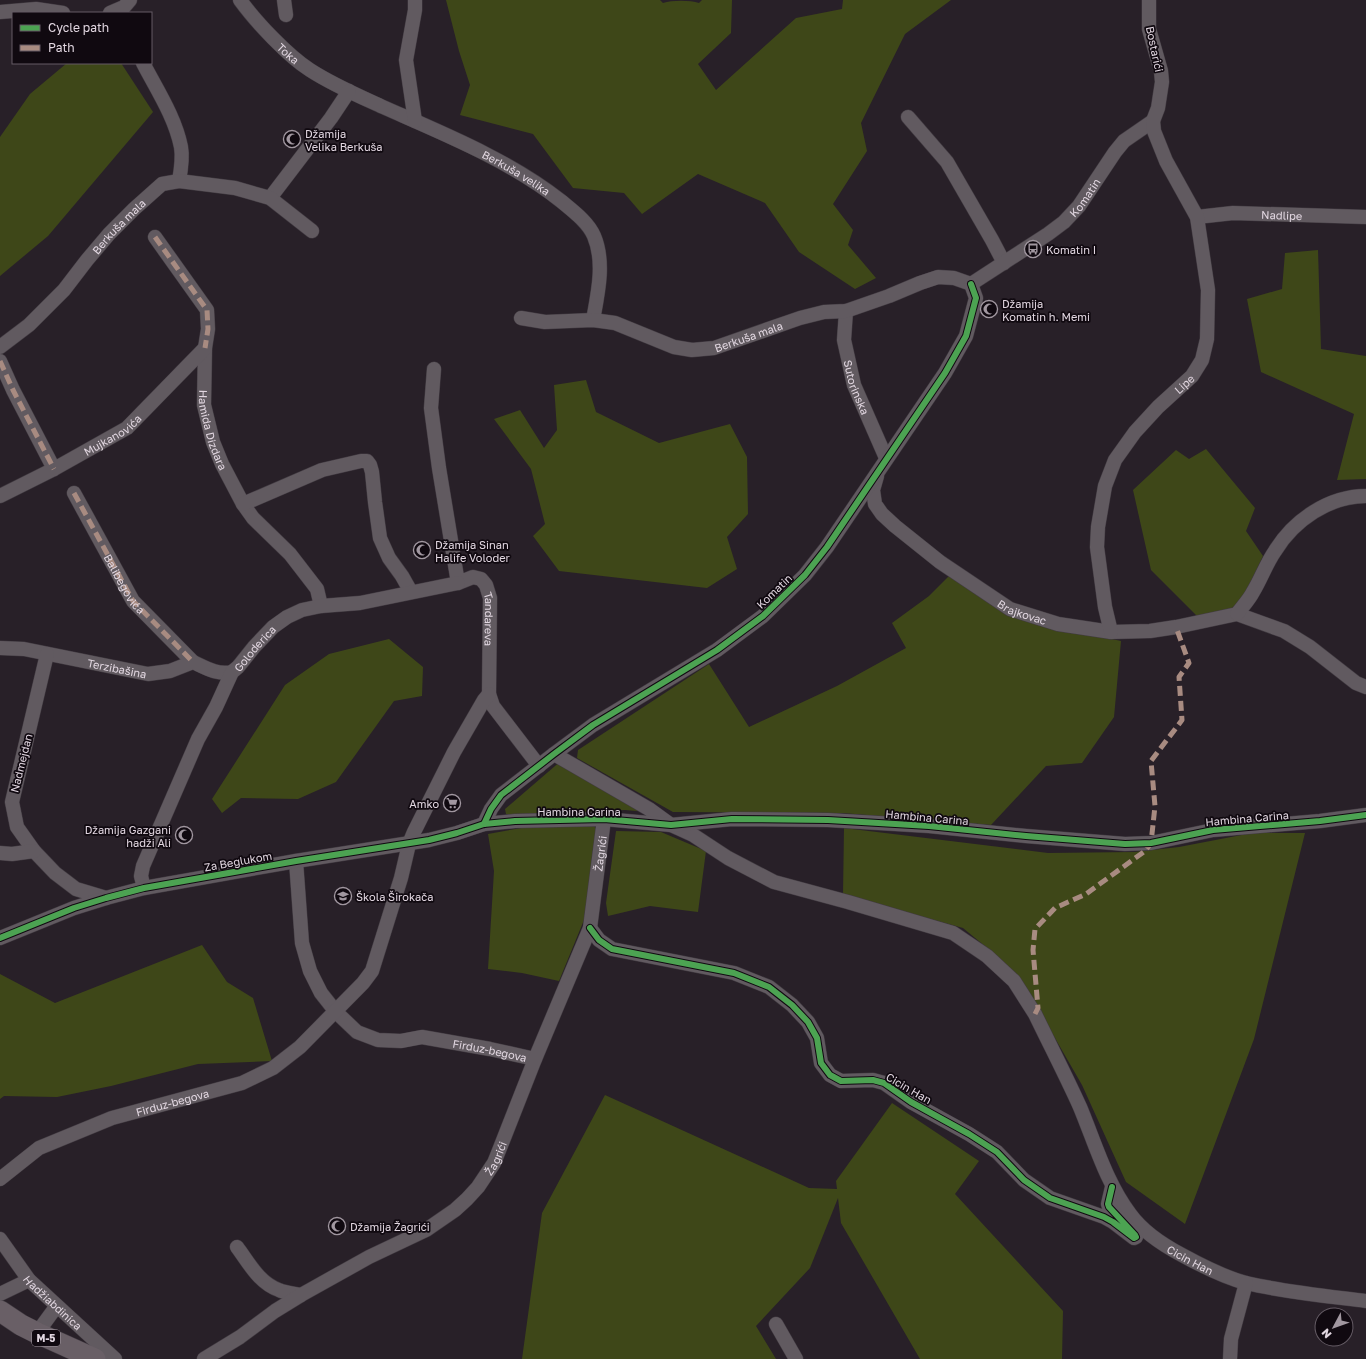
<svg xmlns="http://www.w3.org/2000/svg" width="1366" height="1359" font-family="'Golos Text',sans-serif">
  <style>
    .green { fill: #3e4718 }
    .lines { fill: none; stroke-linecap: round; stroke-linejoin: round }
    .street-casing { stroke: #423b42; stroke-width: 15 }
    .primary-casing { stroke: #423b42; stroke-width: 22 }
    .street { stroke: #615a60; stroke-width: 14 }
    .primary { stroke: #695f66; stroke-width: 21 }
    .quiet { stroke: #a88b81; stroke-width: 5; stroke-dasharray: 10 5; stroke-linecap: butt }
    .cycleway-casing { stroke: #100910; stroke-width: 8 }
    .cycleway { stroke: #4ca352; stroke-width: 6 }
    .labels { text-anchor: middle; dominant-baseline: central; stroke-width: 3.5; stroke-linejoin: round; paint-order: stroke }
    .shield { fill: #100910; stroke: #a399a2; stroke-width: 1 }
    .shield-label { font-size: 10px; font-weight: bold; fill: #e2d7e1 }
    .street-label { font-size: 11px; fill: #e2d7e1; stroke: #100910 }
    .poi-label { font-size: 11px; fill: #e2d7e1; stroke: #100910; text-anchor: start }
  </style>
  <rect width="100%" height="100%" fill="#282028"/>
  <g class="green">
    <path d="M 446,0 L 660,0 L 663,3 C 672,0 690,0 699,3 L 702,0 L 732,0 L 731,33 L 698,64 L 716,90 L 796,18 L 842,9 L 843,0 L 951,0 L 905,34 L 861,123 L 867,151 L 833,204 L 853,230 L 848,245 L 876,278 L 855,289 L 799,252 L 765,203 L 698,174 L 642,214 L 624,193 L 573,188 L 533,134 L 460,115 L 470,85 L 459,51 Z"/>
    <path d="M 67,63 L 121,63 L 153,112 L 48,236 L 0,276 L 0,137 L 30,94 Z"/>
    <path d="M 1318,250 L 1321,349 L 1366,356 L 1366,479 L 1337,480 L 1354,414 L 1261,372 L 1247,299 L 1282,289 L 1285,253 Z"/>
    <path d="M 586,380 L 596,412 L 659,443 L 730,424 L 747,457 L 748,514 L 727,537 L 737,569 L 707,588 L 559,571 L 533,536 L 545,524 L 531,469 L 494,419 L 520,410 L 544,448 L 557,430 L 554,385 Z"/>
    <path d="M 1206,449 L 1255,508 L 1246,531 L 1263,556 L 1238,608 L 1205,624 L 1151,570 L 1133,490 L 1176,450 L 1189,459 Z"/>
    <path d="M 950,575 L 1016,618 L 1121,641 L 1114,717 L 1082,763 L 1046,766 L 991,825 L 842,813 L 673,812 L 577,758 L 578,750 L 709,664 L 749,727 L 837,686 L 906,648 L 892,623 L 929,596 Z"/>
    <path d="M 389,639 L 423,667 L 422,696 L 394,701 L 336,782 L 298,799 L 241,798 L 222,813 L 212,799 L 285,685 L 329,654 Z"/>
    <path d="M 562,760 L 648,812 L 625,810 L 514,816 L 506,814 L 505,809 Z"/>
    <path d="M 593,824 L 596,829 L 584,920 L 559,981 L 522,973 L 488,969 L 494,871 L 488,834 L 521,828 Z"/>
    <path d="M 844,828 L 1048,853 L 1134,852 L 1179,847 L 1252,833 L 1305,833 L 1254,1039 L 1185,1224 L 1126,1182 L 1082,1085 L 1025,986 L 992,952 L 963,928 L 843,895 Z"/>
    <path d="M 616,831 L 661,832 L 706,851 L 698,912 L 650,906 L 608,916 L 606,903 Z"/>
    <path d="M 202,945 L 227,982 L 253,998 L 272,1061 L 198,1064 L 111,1086 L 57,1097 L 4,1096 L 0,1099 L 0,974 L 55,1003 Z"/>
    <path d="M 605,1095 L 809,1188 L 837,1189 L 836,1181 L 892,1103 L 979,1161 L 955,1194 L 1063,1311 L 1062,1359 L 920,1359 L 841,1223 L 838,1198 L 810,1268 L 756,1326 L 776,1359 L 522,1359 L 542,1213 Z"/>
  </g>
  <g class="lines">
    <g class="street-casing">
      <g id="street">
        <path id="s1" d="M 240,0 C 256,22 288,56 310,70 C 333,85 359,96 383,107 C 444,134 509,160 561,201 C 573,211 588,222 594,236 C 605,262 598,293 593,320"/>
        <path d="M 284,0 L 286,15"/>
        <path d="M 415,0 L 415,10 L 406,60 L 415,121"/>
        <path d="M 0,12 L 36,9 L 63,13"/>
        <path d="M 110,13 L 124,7 L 130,0"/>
        <path d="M 143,63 C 157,90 175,117 181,147 C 183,158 181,170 179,181"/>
        <path d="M 908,117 L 947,162 L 992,240 L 1004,263"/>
        <path d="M 270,198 L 331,118 L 349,91"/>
        <path id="s2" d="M 1197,217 L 1233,213 L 1366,217"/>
        <path id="s3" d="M 155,237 L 207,310 L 208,329 L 205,348 L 204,405 L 213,442 L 222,464 L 243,504 L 253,518 L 290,554 L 317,589 L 321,606"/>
        <path id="s4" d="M 971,284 L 1048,234 L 1064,222 L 1079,206 L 1115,152 L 1124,141 L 1153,121"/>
        <path id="s5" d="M 846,311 L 844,340 L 854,385 L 886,458"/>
        <path id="s6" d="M 521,318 L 545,322 L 593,320 L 615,323 L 674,347 L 692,350 L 714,348 L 800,318 L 824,312 L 846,311 L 889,296 L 920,283 L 938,277 L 954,278 L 971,284"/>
        <path id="s7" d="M 0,347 L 29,325 L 64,290 L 87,260 L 109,234 L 134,209 L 162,184 L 179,181 L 235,188 L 270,198 L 312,231"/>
        <path d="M 0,361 L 13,390 L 54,469"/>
        <path id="s8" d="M 434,369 L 431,408 L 439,468 L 458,583 L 473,577 L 481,579 L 486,585 L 490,598 L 489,694 L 493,706 L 539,766"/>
        <path id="s9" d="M 877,476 L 873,490 L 875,504 L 882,514 L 895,526 L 940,562 L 1010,609 L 1058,624 L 1111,632 L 1150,631 L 1176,627 L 1237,614 L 1284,631 L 1310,647 L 1356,683 L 1366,687"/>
        <path id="s10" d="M 74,493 L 133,601 L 193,662"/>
        <path id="s11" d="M 0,496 L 54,469 L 127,428 L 205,348"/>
        <path d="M 243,504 L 322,470 L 361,461 L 367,461 L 370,465 L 372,472 L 375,502 L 380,538 L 389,558 L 402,576 L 411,592"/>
        <path d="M 1237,614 C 1242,607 1249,600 1253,592 C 1261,579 1266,564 1275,551 C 1294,520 1329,496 1366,496"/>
        <path id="s12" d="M 1111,632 L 1105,607 L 1097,547 L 1098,527 L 1105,486 L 1115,460 L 1135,432 L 1158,407 L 1192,376 L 1202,360 L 1207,339 L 1208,290 L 1197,217 L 1166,161 L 1154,131 L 1153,121 L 1158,108 L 1162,82 L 1161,71 L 1149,29 L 1149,0"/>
        <path id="s13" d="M 0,648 L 24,649 L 148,674 L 170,671 L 193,662 C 206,668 217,675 232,672"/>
        <path d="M 47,654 L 12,802 L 17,827 L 34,851 L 55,873 L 76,889 L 106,898"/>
        <path id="s14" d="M 554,754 L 649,809 L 671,825 L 693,835 L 728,858 L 774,882 L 848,902 L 953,933 L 987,956 L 1014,981 L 1035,1014 C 1050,1045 1066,1076 1080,1107 C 1095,1143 1106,1182 1130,1214 C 1143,1232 1163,1245 1182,1255 C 1202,1266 1223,1277 1246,1283 C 1285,1292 1326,1296 1366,1301"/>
        <path d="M 484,824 L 491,809 L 501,795 L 554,754 L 593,725 L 717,650 L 763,616 L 805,575 L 827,547 L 945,373 L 966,336 L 976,298 L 971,284"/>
        <path d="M 0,853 L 12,854 L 34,851"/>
        <path id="s15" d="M 296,861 L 302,943 L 310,971 L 321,993 L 336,1012 L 357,1032 L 378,1040 L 401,1041 L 422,1037 L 490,1049 L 535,1059"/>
        <path id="s16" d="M 144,888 L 141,876 L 143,866 L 198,739 L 216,707 L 232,672 L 238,667 L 254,647 L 273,627 L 287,617 L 302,610 L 321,606 L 360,603 L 458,583"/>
        <path d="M 590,928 L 599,940 L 612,949 L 734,973 L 769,987 L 792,1005 L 808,1022 L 817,1038 L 821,1063 L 830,1075 L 841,1081 L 873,1080 L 884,1083 L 911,1102 L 969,1134 L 997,1152 L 1024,1180 L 1050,1198 L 1104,1217 L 1113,1222 L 1134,1238 L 1136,1237 L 1135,1235 L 1109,1207 L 1108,1204 L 1112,1187"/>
        <path d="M 0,938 L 74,908 L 106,898 L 144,888 L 296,861 L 429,840 L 457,833 L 484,824 L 515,821 L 604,819 L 671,825 L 732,819 L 828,820 L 929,826 L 1026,836 L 1125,844 L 1151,843 L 1213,830 L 1320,821 L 1366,815"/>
        <path id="s17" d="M 0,1179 L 39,1148 L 112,1118 L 242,1083 L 273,1068 L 300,1047 L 363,983 L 372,971 L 401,878 L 409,844 L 414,832 L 454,752 L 484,700 L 489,694"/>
        <path id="s18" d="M 0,1239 L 29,1280 L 115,1359"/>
        <path d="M 237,1247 C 249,1263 259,1283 279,1290 C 285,1293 293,1293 301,1295"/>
        <path d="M 0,1294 L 29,1280"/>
        <path d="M 776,1324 L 796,1359"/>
        <path d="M 37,1333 L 56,1307"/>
        <path id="s19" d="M 204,1359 L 240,1337 L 275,1311 L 301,1295 L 369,1257 L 426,1230 L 455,1210 L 467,1199 L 478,1187 L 494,1163 L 500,1148 L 535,1059 L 590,928 L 604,819"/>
        <path d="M 1230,1359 L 1231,1339 L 1246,1283"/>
      </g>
    </g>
    <g class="primary-casing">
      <path id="primary" d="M 0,1311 L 21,1325 L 37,1333 L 95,1359"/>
    </g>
    <use href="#street" class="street"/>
    <use href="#primary" class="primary"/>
    <g class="quiet">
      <path d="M 155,237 L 207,310 L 208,329 L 205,348"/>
      <path d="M 0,361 L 13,390 L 54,469"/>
      <path d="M 74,493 L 133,601 L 193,662"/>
      <path d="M 1035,1014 L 1038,1008 L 1033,950 L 1035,929 L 1055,908 L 1086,894 L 1145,851 L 1151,843 L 1155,806 L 1151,761 L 1182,720 L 1179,677 L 1189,663 L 1176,627"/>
    </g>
    <g class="cycleway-casing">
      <g id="cycleway">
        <path d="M 484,824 L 491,809 L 501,795 L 554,754 L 593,725 L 717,650 L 763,616 L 805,575 L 827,547 L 945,373 L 966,336 L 976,298 L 971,284"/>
        <path d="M 590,928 L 599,940 L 612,949 L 734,973 L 769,987 L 792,1005 L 808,1022 L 817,1038 L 821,1063 L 830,1075 L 841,1081 L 873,1080 L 884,1083 L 911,1102 L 969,1134 L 997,1152 L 1024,1180 L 1050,1198 L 1104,1217 L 1113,1222 L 1134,1238 L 1136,1237 L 1135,1235 L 1109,1207 L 1108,1204 L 1112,1187"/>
        <path d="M 0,938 L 74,908 L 106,898 L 144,888 L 296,861 L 429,840 L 457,833 L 484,824 L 515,821 L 604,819 L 671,825 L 732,819 L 828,820 L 929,826 L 1026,836 L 1125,844 L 1151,843 L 1213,830 L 1320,821 L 1366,815"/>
      </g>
    </g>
    <use href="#cycleway" class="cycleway"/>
  </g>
  <defs>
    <g id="mosque-ring" transform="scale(0.9)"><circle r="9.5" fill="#100910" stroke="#a197a0" stroke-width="1.5"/><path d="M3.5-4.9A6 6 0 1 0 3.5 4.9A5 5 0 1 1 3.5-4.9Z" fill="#a197a0"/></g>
    <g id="bus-ring" transform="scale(0.9)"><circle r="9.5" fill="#100910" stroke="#a197a0" stroke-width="1.5"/><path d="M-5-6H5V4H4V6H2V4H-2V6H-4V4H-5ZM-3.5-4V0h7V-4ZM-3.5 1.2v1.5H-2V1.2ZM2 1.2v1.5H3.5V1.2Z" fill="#a197a0"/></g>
    <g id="supermarket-ring" transform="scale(0.9)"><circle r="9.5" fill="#100910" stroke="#a197a0" stroke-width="1.5"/><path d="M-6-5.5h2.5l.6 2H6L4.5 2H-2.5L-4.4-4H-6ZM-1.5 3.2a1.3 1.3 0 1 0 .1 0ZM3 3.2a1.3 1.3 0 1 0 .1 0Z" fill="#a197a0"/></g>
    <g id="school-ring" transform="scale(0.9)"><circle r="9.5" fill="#100910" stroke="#a197a0" stroke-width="1.5"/><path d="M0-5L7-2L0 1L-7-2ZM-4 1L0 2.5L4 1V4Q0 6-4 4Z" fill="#a197a0"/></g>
  </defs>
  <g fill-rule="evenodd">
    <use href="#mosque-ring" x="292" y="139"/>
    <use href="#bus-ring" x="1033" y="249"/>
    <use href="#mosque-ring" x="989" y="309"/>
    <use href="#mosque-ring" x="422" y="550"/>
    <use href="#supermarket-ring" x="452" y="803"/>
    <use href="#mosque-ring" x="184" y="835"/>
    <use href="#school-ring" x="343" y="896"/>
    <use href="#mosque-ring" x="337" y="1226"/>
  </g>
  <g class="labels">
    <rect class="shield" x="32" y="1330" width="28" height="16" rx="3"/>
    <g class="shield-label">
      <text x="46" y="1338">M-5</text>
    </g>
    <g class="street-label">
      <text transform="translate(1155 49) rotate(78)">Bostarići</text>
      <text stroke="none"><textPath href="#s1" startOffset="72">Toka</textPath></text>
      <text stroke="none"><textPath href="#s1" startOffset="330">Berkuša velika</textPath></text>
      <text stroke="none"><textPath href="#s4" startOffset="144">Komatin</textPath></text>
      <text stroke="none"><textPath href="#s2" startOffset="85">Nadlipe</textPath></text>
      <text stroke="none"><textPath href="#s7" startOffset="170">Berkuša mala</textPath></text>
      <text stroke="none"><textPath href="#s6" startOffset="235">Berkuša mala</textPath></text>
      <text stroke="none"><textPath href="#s12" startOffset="279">Lipe</textPath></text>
      <text stroke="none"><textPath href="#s5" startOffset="78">Sutorinska</textPath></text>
      <text stroke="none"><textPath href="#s3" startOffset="211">Hamida Dizdara</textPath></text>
      <text stroke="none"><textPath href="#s11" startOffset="128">Mujkanovića</textPath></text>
      <text stroke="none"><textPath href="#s10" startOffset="104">Balibegovića</textPath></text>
      <text transform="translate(774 591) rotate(-44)">Komatin</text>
      <text stroke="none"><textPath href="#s9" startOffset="213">Brajkovac</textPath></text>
      <text stroke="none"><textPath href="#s8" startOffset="283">Tandareva</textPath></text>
      <text stroke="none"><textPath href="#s16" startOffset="269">Goloderica</textPath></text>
      <text stroke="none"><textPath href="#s13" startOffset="119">Terzibašina</textPath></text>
      <text transform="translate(21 763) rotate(-76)">Nadmejdan</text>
      <text x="579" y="811">Hambina Carina</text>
      <text transform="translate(927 817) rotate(5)">Hambina Carina</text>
      <text transform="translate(1247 818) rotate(-5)">Hambina Carina</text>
      <text stroke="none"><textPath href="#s19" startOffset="683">Žagrići</textPath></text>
      <text transform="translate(238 861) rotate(-10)">Za Beglukom</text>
      <text stroke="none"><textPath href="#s15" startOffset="325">Firduz-begova</textPath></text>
      <text transform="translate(909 1088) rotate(30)">Cicin Han</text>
      <text stroke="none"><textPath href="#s17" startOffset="191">Firduz-begova</textPath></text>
      <text stroke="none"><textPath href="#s19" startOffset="359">Žagrići</textPath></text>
      <text stroke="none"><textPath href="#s14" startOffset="856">Cicin Han</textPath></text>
      <text stroke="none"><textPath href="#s18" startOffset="83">Hadžiabdinica</textPath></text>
    </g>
    <g class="poi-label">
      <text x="305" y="133">Džamija<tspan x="305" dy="13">Velika Berkuša</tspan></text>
      <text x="1046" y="249">Komatin I</text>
      <text x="1002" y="303">Džamija<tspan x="1002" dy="13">Komatin h. Memi</tspan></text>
      <text x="435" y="544">Džamija Sinan<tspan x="435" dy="13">Halife Voloder</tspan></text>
      <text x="439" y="803" text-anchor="end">Amko</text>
      <text x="171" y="829" text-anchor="end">Džamija Gazgani<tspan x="171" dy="13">hadži Ali</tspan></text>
      <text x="356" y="896">Škola Širokača</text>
      <text x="350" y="1226">Džamija Žagrići</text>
    </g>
  </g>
  <rect x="12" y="12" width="140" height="52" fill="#100910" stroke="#645b64"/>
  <rect x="20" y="25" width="20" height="6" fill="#4ca352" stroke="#645b64"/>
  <text x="48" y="32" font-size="12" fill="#e2d7e1">Cycle path</text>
  <rect x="20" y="45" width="20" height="6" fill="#a88b81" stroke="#645b64"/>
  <text x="48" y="52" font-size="12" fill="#e2d7e1">Path</text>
  <g transform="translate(1334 1327) rotate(229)"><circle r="19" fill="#100910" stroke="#645b64"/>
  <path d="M0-3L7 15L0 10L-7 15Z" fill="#a197a0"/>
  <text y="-6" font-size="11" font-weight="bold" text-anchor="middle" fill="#e2d7e1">N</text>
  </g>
</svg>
